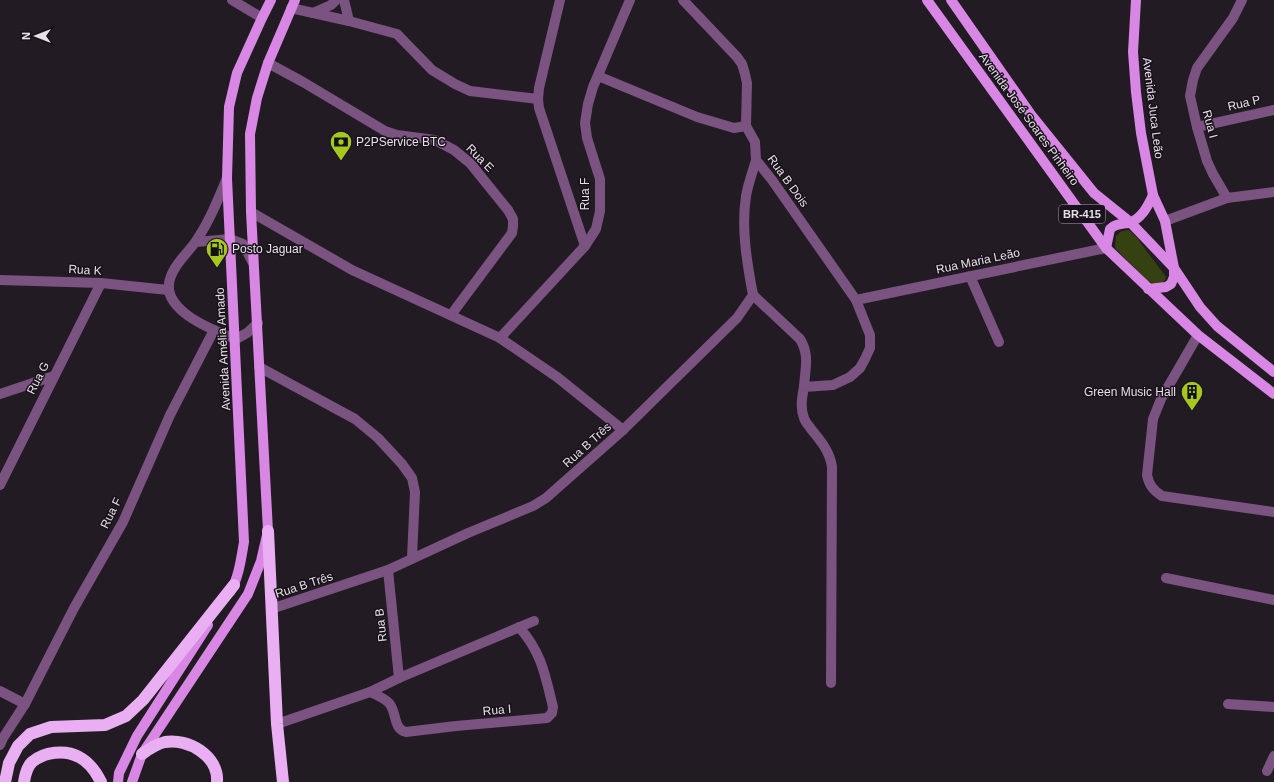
<svg xmlns="http://www.w3.org/2000/svg" width="1274" height="782" font-family="Arial,sans-serif">
  <style>
    .green { fill: #364112 }
    .lines { fill: none; stroke-linecap: round; stroke-linejoin: round }
    .minor { stroke: #7a5380; stroke-width: 10 }
    .major { stroke: #d887e4; stroke-width: 10 }
    .highway { stroke: #e9aff2; stroke-width: 12 }
    .labels { text-anchor: middle; dominant-baseline: central; stroke-width: 3; stroke-linejoin: round; paint-order: stroke }
    .shield { fill: #19111b; stroke: #a9a3aa; stroke-width: 1 }
    .shield-label { font-size: 11px; font-weight: bold; fill: #e7e1e7 }
    .street-label { font-size: 12px; fill: #e7e1e7; stroke: #19111b }
    .poi-label { font-size: 12px; fill: #e7e1e7; stroke: #19111b; text-anchor: start }
  </style>
  <rect width="100%" height="100%" fill="#231b24"/>
  <path class="green" d="M 1129,230 L 1137,238 L 1166,277 C 1163,287 1155,285 1147,280 L 1115,248 L 1116,236 L 1122,231 Z"/>
  <g class="lines">
    <g class="minor">
      <path d="M 232,0 L 262,18"/>
      <path d="M 344,0 L 349,21"/>
      <path d="M 560,0 L 539,88 L 538,99 L 539,108 L 585,246"/>
      <path d="M 683,0 L 737,57 L 742,64 L 745,74 L 747,83 L 746,126 L 755,142 L 756,160 L 772,180 L 856,300 L 870,335 L 870,348 L 865,359 L 860,368 L 850,377 L 833,385 L 804,387 C 802,397 800,408 804,418 C 805,422 809,426 811,429 C 821,441 830,452 832,467 L 831,683"/>
      <path d="M 291,8 L 349,21 L 397,34 L 432,70 L 455,84 L 470,91 L 538,99"/>
      <path d="M 313,13 L 331,5 L 336,0"/>
      <path d="M 268,63 L 303,82 L 385,131 L 397,135 L 435,140 L 454,150 L 470,163 L 508,210 L 513,219 L 513,226 L 512,233 L 451,315"/>
      <path d="M 598,76 L 697,117 L 734,128 L 746,126"/>
      <path d="M 1197,127 L 1274,110"/>
      <path d="M 227,178 C 218,200 209,222 196,241 C 188,253 176,262 171,276 C 157,309 212,330 236,339 L 247,333 L 258,323"/>
      <path d="M 1227,198 L 1274,192"/>
      <path d="M 251,212 L 352,270 L 500,338 L 557,377 L 623,430"/>
      <path d="M 1165,221 L 1227,198 L 1213,174 L 1207,161 L 1197,127 L 1190,96 L 1193,80 L 1197,68 L 1233,18 L 1242,0"/>
      <path d="M 196,242 L 230,239 L 243,244 L 253,263"/>
      <path d="M 970,276 L 999,342"/>
      <path d="M 0,280 L 101,283 L 168,290"/>
      <path d="M 753,295 L 800,339 C 810,355 805,369 804,387"/>
      <path d="M 856,300 L 1106,248"/>
      <path d="M 1198,335 L 1161,399 L 1153,419 L 1147,475 C 1149,485 1153,490 1162,496 L 1274,512"/>
      <path d="M 500,338 L 585,246 L 596,229 L 600,211 L 600,179 L 587,138 L 585,123 L 588,104 L 593,87 L 630,0"/>
      <path d="M 259,367 L 355,419 L 378,438 L 402,464 L 412,478 L 415,492 L 412,558"/>
      <path d="M 0,394 L 54,376"/>
      <path d="M 0,485 L 101,283"/>
      <path d="M 388,570 L 399,678"/>
      <path d="M 1166,578 L 1274,600"/>
      <path d="M 271,609 L 388,570 L 468,533 L 533,506 L 546,498 L 623,430 L 737,318 L 753,295 C 747,263 741,228 746,196 C 748,184 753,171 756,160"/>
      <path d="M 0,691 L 25,704"/>
      <path d="M 370,692 C 377,695 384,698 389,703 C 397,712 393,729 406,732 L 456,726 L 547,718 L 552,713 L 553,707 C 545,675 542,653 519,627"/>
      <path d="M 1228,704 L 1274,707"/>
      <path d="M 277,724 L 370,692 L 399,678 L 534,621"/>
      <path d="M 0,745 L 3,738 L 25,704 L 74,608 L 123,522 L 170,415 L 214,330"/>
      <path d="M 1267,771 L 1274,756"/>
    </g>
    <g class="major">
      <path d="M 927,0 L 1106,248 L 1198,335 L 1274,394"/>
      <path d="M 951,0 L 1032,116 L 1094,193 L 1130,222 L 1174,268 L 1200,307 L 1217,326 L 1274,372"/>
      <path d="M 1136,0 L 1133,52 L 1136,92 L 1141,133 L 1153,195 L 1165,221 L 1174,268 L 1174,277 L 1171,284 L 1166,287 L 1148,289"/>
      <path d="M 1106,248 L 1110,229 C 1115,224 1121,224 1128,223 C 1141,220 1148,206 1153,195"/>
      <path d="M 230,592 C 239,577 241,559 244,542 L 227,178 L 229,107 L 237,73 L 262,18 L 271,0"/>
      <path d="M 118,782 L 119,773 L 137,736 L 208,625"/>
      <path d="M 132,782 L 142,754 L 248,594 L 261,561 L 268,531 L 251,212 L 250,134 L 257,98 L 268,63 L 295,0"/>
    </g>
    <g class="highway">
      <path d="M 268,531 L 277,724 L 283,782"/>
      <path d="M 142,754 C 149,749 156,744 165,742 C 188,738 219,756 217,782"/>
      <path d="M 5,782 L 9,763 L 18,746 L 30,734 L 51,727 L 105,725 L 126,716 L 143,700 L 234,585"/>
      <path d="M 24,782 C 25,775 27,767 32,762 C 44,752 65,749 79,757 C 89,762 96,772 101,782"/>
    </g>
  </g>
  <defs>
    <g id="bank-pin" transform="scale(1.15)"><path d="M0 17L-7.5 6A9.5 9.5 0 1 1 7.5 6Z" fill="#a8c71d" stroke="#19111b"/><path d="M-6-4H6V4H-6ZM0-2.3a2.3 2.3 0 1 0 0 4.6a2.3 2.3 0 1 0 0-4.6Z" fill="#111"/></g>
    <g id="fuel-pin" transform="scale(1.15)"><path d="M0 17L-7.5 6A9.5 9.5 0 1 1 7.5 6Z" fill="#a8c71d" stroke="#19111b"/><path d="M-5.5-6h7V0h2V4h1.3V-2.5L3-4.5l.8-.8L6-3V5H2.5V1h-1V6h-7ZM-4.2-4.7v3.2H.2V-4.7Z" fill="#111"/></g>
    <g id="building-pin" transform="scale(1.15)"><path d="M0 17L-7.5 6A9.5 9.5 0 1 1 7.5 6Z" fill="#a8c71d" stroke="#19111b"/><path d="M-4-6H4V6H1V3H-1V6H-4ZM-2.5-4.3h1.7v1.8h-1.7ZM.8-4.3h1.7v1.8H.8ZM-2.5-1h1.7V.8h-1.7ZM.8-1h1.7V.8H.8Z" fill="#111"/></g>
  </defs>
  <g fill-rule="evenodd">
    <use href="#bank-pin" x="341" y="142"/>
    <use href="#fuel-pin" x="217" y="249"/>
    <use href="#building-pin" x="1192" y="392"/>
  </g>
  <g class="labels">
    <rect class="shield" x="1059" y="205" width="46" height="18" rx="3"/>
    <g class="shield-label">
      <text x="1082" y="214">BR-415</text>
    </g>
    <g class="street-label">
      <text transform="translate(1244 103) rotate(-13)">Rua P</text>
      <text transform="translate(1153 108) rotate(83)">Avenida Juca Leão</text>
      <text transform="translate(1029 119) rotate(54)">Avenida José Soares Pinheiro</text>
      <text transform="translate(1210 124) rotate(75)">Rua I</text>
      <text transform="translate(480 158) rotate(45)">Rua E</text>
      <text transform="translate(788 181) rotate(54)">Rua B Dois</text>
      <text transform="translate(585 194) rotate(-90)">Rua F</text>
      <text transform="translate(978 261) rotate(-12)">Rua Maria Leão</text>
      <text transform="translate(85 270) rotate(3)">Rua K</text>
      <text transform="translate(223 349) rotate(-93)">Avenida Amélia Amado</text>
      <text transform="translate(38 378) rotate(-63)">Rua G</text>
      <text transform="translate(587 445) rotate(-42)">Rua B Três</text>
      <text transform="translate(111 513) rotate(-63)">Rua F</text>
      <text transform="translate(304 585) rotate(-18)">Rua B Três</text>
      <text transform="translate(381 625) rotate(-96)">Rua B</text>
      <text transform="translate(497 710) rotate(-5)">Rua I</text>
    </g>
    <g class="poi-label">
      <text x="356" y="142">P2PService BTC</text>
      <text x="232" y="249">Posto Jaguar</text>
      <text x="1176" y="392" text-anchor="end">Green Music Hall</text>
    </g>
  </g>
  <g transform="translate(36 36) rotate(270)" stroke="#19111b" stroke-width="3" paint-order="stroke">
  <path d="M0-3L7 15L0 10L-7 15Z" fill="#e7e1e7"/>
  <text y="-6" font-size="11" font-weight="bold" text-anchor="middle" fill="#e7e1e7">N</text>
  </g>
</svg>
